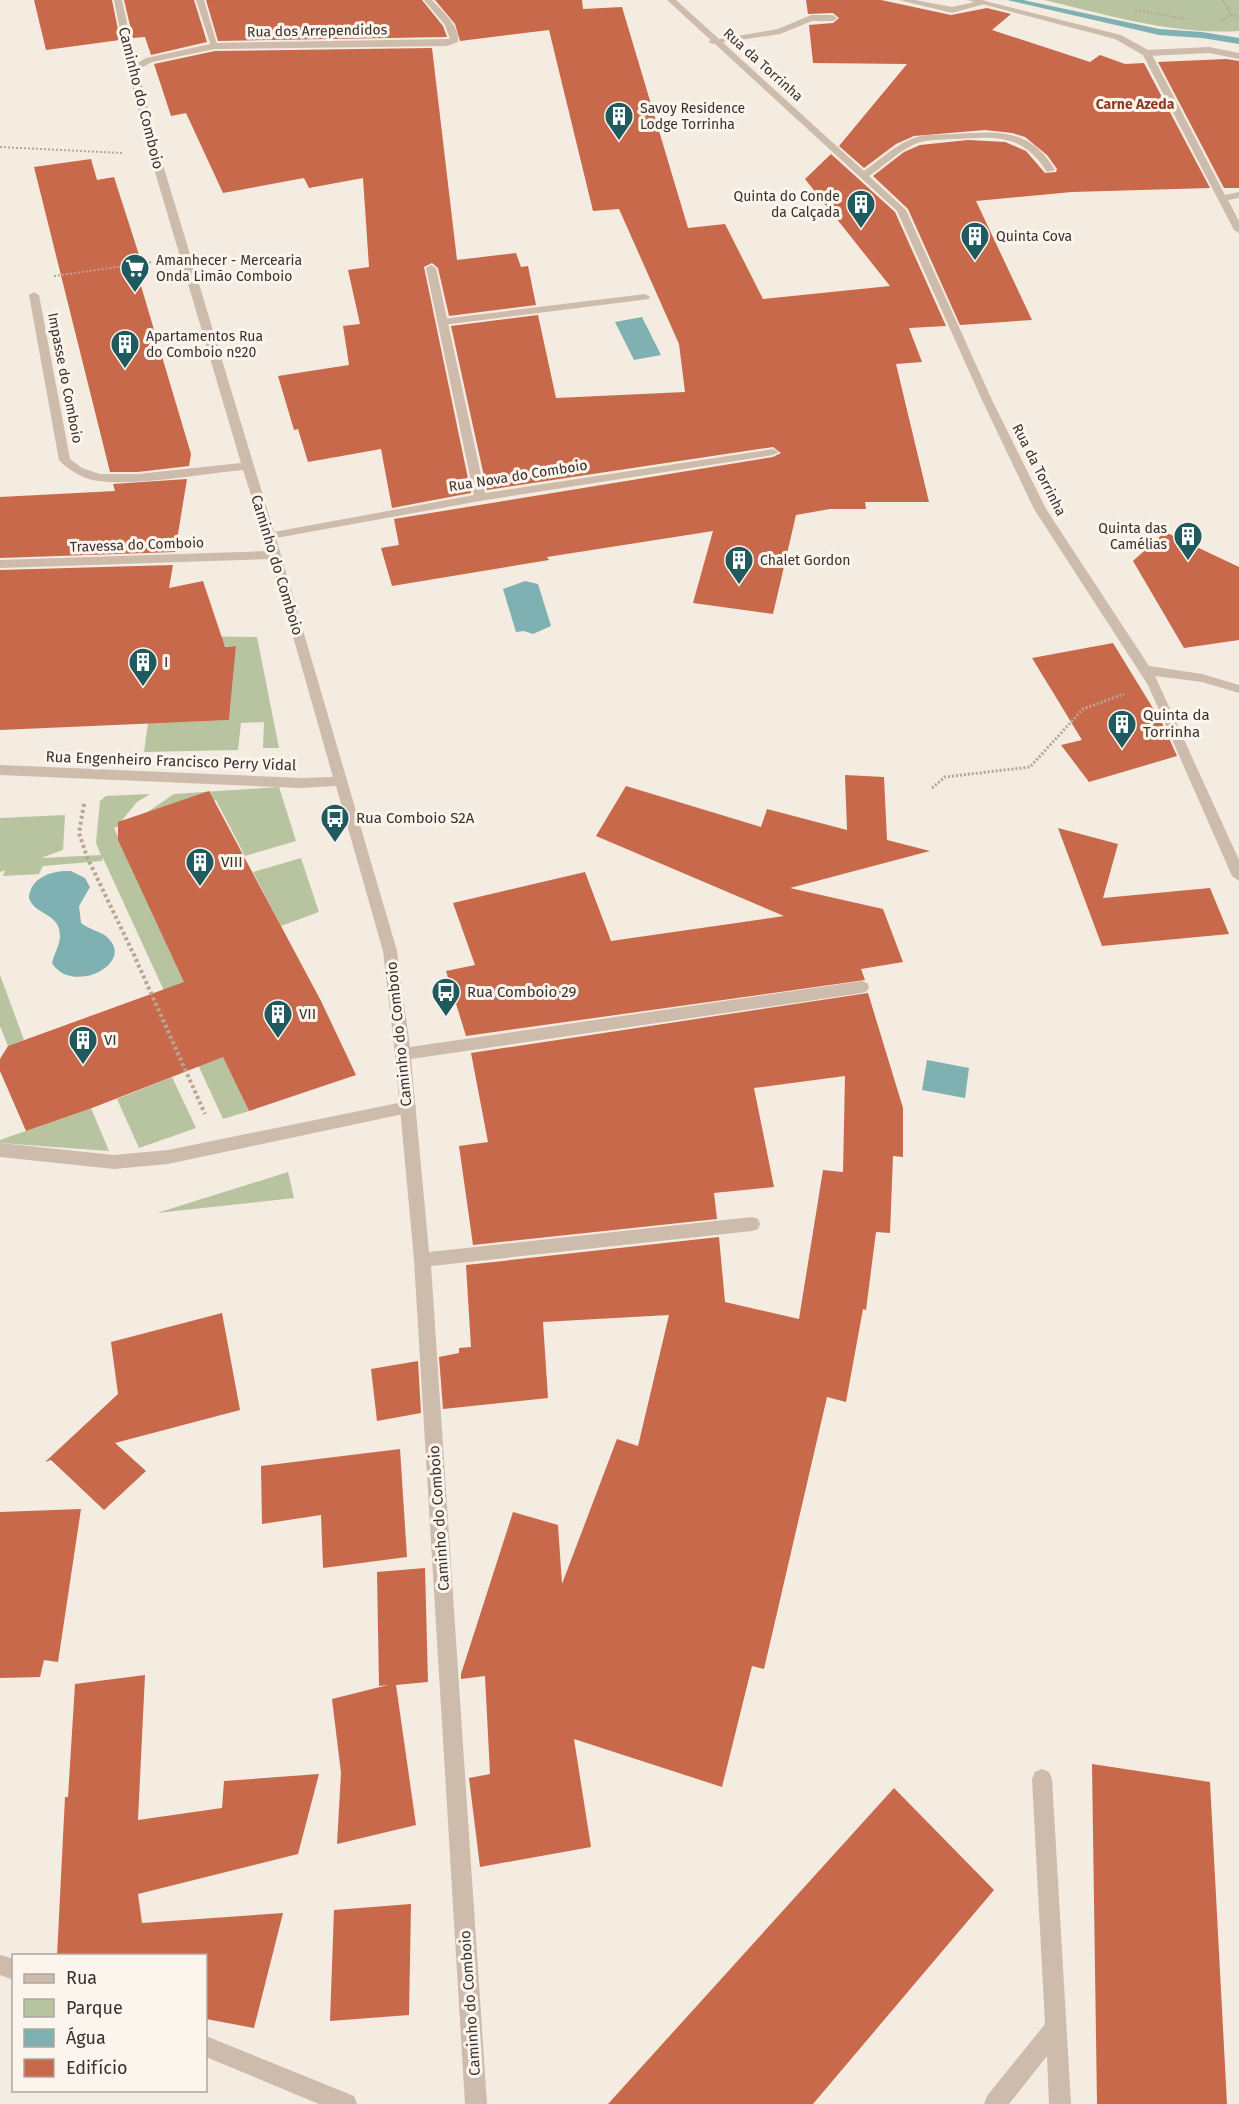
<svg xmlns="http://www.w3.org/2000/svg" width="1239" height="2104" font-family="'Fira Sans',sans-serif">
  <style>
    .green { fill: #b8c4a0 }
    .water { fill: #7fb0b2 }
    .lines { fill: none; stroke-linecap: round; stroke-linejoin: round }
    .stream { fill: #7fb0b2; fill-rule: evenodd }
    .building { fill: #c8694b }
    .path-far2 { stroke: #b9a596; stroke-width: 2; stroke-dasharray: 2 2; stroke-linecap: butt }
    .path-far1 { stroke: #b9a596; stroke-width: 3; stroke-dasharray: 2 2; stroke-linecap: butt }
    .path { stroke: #b9a596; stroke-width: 4; stroke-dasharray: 3 3; stroke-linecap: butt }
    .service { fill: #cdbbac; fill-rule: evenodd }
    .minor { fill: #cdbbac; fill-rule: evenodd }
    .labels { text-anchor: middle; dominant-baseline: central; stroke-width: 6; stroke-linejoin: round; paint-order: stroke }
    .far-street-label { font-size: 14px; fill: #3b302b; stroke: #fbf5ee }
    .far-neighbourhood-label { font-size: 14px; font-weight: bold; fill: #8c3b22; stroke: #fbf5ee }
    .far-poi-label { font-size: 14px; fill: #3b302b; stroke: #fbf5ee; text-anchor: start }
    .street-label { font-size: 15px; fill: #3b302b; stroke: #fbf5ee }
    .poi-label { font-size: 15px; fill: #3b302b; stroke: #fbf5ee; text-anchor: start }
  </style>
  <rect width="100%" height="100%" fill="#f4ebe1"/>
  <g class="green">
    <path d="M 1044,0 L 1239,0 L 1239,31 C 1173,35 1108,15 1044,0 Z"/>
    <path d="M 0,634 L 257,637 L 279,748 L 263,748 L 264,722 L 241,723 L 238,750 L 144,752 L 148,723 L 229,720 L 236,646 L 61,654 Z"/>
    <path d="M 279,787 L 296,841 L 245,856 L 216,800 L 146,825 L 146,813 L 174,794 Z"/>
    <path d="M 150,794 L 137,802 L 123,819 L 125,824 L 114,828 L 249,1111 L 223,1119 L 103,858 L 102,861 L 43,866 L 39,874 L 3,876 L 5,870 L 0,872 L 0,818 L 65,815 L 63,850 L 41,858 L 101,855 L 96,843 L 100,801 L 106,796 Z"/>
    <path d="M 301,858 L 319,912 L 281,926 L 253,872 Z"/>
    <path d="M 0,975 L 24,1040 L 8,1046 L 0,1026 Z"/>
    <path d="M 172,1077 L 196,1128 L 139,1148 L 117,1099 Z"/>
    <path d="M 91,1108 L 109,1151 L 0,1143 L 0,1140 Z"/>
    <path d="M 288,1172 L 294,1198 L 157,1213 Z"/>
  </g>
  <g class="water">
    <path d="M 642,317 L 661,355 L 634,360 L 615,322 Z"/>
    <path d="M 525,581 L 538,584 L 551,626 L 533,634 L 524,631 L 516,632 L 503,589 Z"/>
    <path d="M 71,871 L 85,878 L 90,887 L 79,906 L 81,923 C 89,930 102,931 109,939 C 134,965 71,995 52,963 C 54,954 60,945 60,936 C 60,912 35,916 29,898 C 30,877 53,870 71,871 Z"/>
    <path d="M 927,1060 L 969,1068 L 965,1098 L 922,1090 Z"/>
  </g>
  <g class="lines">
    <path class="stream" d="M 1007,0 L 1023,0 L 1159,29 L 1202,32 L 1239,38 L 1239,44 L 1202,38 L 1159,35 Z"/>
  </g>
  <g class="building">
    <path d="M 34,0 L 112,0 L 120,40 L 46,50 Z"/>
    <path d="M 124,0 L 194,0 L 207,42 L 151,55 L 145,37 L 133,38 Z"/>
    <path d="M 206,0 L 422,0 L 443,26 L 447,37 L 218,41 Z"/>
    <path d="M 435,0 L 582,0 L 583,9 L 622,7 L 688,228 L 725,224 L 763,299 L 890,286 L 805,179 L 831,154 L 895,212 L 946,326 L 909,328 L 922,362 L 896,364 L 929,502 L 865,502 L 866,509 L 830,509 L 796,515 L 773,614 L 693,603 L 713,531 L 547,557 L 549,560 L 392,586 L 381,548 L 399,545 L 394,519 L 773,457 L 781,453 L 773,447 L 487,490 L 451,326 L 538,315 L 556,398 L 685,392 L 679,344 L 619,209 L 593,211 L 549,30 L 460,41 L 455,24 Z"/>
    <path d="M 806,0 L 881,0 L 951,15 L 987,8 L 1011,14 L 992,30 L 1090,62 L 1100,55 L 1125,64 L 1144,63 L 1210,188 L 1072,192 L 976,201 L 1032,320 L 960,325 L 908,209 L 873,176 L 904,152 L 920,145 L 968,140 L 1005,142 L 1026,151 L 1045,173 L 1056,172 L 1057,169 L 1047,155 L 1025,137 L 1012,133 L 985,130 L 914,136 L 896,144 L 864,168 L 839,146 L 907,64 L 813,63 L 809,25 L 833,23 L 839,18 L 833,13 L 808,14 Z"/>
    <path d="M 432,48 L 457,260 L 516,253 L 521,267 L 528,266 L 536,305 L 449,316 L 438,268 L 432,263 L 424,267 L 471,493 L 392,508 L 381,449 L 308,462 L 298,429 L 294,430 L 278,376 L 349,365 L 343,326 L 360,324 L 348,270 L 369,267 L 363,178 L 309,188 L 304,178 L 223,193 L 186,113 L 171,116 L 154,64 L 215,51 Z"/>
    <path d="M 1226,59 L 1239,61 L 1239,188 L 1224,188 L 1158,62 Z"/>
    <path d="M 91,159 L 97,180 L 114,177 L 140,258 L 133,259 L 191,454 L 189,466 L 138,472 L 110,472 L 34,167 Z"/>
    <path d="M 187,479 L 175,552 L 0,558 L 0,497 L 115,491 L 113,484 Z"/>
    <path d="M 1165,532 L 1239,567 L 1239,640 L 1184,648 L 1133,561 Z"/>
    <path d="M 173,565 L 169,588 L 203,581 L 225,647 L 236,646 L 229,720 L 0,730 L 0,570 Z"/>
    <path d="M 1113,643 L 1162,723 L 1177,756 L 1089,782 L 1061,745 L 1082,740 L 1032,658 Z"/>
    <path d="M 845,775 L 884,777 L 887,840 L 930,851 L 790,888 L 883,909 L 903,962 L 861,969 L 865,980 L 466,1036 L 446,971 L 475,965 L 453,903 L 585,872 L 611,941 L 784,916 L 596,836 L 626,786 L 761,827 L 767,809 L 847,830 Z"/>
    <path d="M 209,791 L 321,1001 L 356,1075 L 249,1111 L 223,1057 L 92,1108 L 26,1131 L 0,1071 L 0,1059 L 8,1046 L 184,982 L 118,840 L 118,822 Z"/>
    <path d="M 1058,828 L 1118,844 L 1103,898 L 1210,888 L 1229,934 L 1102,946 Z"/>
    <path d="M 868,993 L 903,1108 L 903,1157 L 893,1156 L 890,1233 L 876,1232 L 866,1310 L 863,1309 L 846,1402 L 827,1397 L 764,1669 L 752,1666 L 722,1787 L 574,1739 L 591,1847 L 480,1867 L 469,1778 L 490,1774 L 485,1676 L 461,1679 L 461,1674 L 513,1512 L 558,1525 L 562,1584 L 617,1439 L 638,1446 L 669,1315 L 543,1322 L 548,1398 L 443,1409 L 439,1357 L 459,1353 L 459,1348 L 471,1347 L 466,1265 L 719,1237 L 725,1302 L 799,1319 L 823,1170 L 843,1172 L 845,1076 L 754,1088 L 774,1187 L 714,1193 L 717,1219 L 473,1245 L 459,1146 L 488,1142 L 471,1053 Z"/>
    <path d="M 222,1313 L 240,1410 L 115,1443 L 146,1471 L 104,1510 L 51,1460 L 45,1462 L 118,1394 L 111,1342 Z"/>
    <path d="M 418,1361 L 421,1413 L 377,1421 L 371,1369 Z"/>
    <path d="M 400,1449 L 407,1557 L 323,1568 L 321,1515 L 262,1524 L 261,1466 Z"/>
    <path d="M 81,1509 L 58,1662 L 44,1660 L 40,1677 L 0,1678 L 0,1512 Z"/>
    <path d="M 425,1568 L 428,1682 L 396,1685 L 416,1825 L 337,1844 L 341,1773 L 332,1699 L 388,1685 L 379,1686 L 377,1572 Z"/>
    <path d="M 145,1675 L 138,1820 L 222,1808 L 224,1781 L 319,1774 L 298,1854 L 138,1894 L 142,1923 L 283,1913 L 254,2028 L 206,2019 L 206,1956 L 57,1956 L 65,1797 L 68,1797 L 75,1684 Z"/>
    <path d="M 1092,1764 L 1210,1782 L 1227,2104 L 1097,2104 Z"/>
    <path d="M 894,1788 L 994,1890 L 813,2104 L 608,2104 Z"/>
    <path d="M 411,1904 L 409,2015 L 330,2021 L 334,1910 Z"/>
  </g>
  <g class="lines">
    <g class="path-far2">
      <path d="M 1223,0 L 1231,15"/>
      <path d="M 1135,10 L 1187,19"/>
      <path d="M 1221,21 L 1231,15 L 1239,16"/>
      <path d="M 0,147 L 122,153"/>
      <path d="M 54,276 L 153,262"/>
    </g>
    <path class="path-far1" d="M 932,788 L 945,777 L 1030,767 L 1083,709 L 1124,694"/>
    <path class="path" d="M 84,804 L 79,833 L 87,857 L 134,955 L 205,1114"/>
    <g class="service">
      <path d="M 196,0 L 204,0 L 218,48 L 211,46 Z"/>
      <path d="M 899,0 L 915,0 L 952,7 L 984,0 L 988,3 L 952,13 Z"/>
      <path d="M 811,15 L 833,15 L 837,18 L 833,21 L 812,21 L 780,34 L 712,44 L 708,41 L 778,29 Z"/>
      <path d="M 1209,47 L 1239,53 L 1239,59 L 1209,53 L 1147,56 L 1143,53 L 1147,50 Z"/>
      <path d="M 645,294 L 650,297 L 649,299 L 442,325 L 437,322 L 442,319 Z"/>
      <path d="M 408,1101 L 413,1103 L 416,1107 L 413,1111 L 408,1113 L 168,1164 L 114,1169 L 0,1157 L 0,1143 L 114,1155 L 168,1150 Z"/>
    </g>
    <g class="minor">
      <path d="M 114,0 L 122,0 L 136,64 L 146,58 L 215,43 L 450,39 L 445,25 L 424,0 L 432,0 C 442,11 460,26 458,42 L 447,46 L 215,49 L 152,62 L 138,70 L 160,155 L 274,532 L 474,495 L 426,268 L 431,265 L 436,268 L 485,493 L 773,449 L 779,452 L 773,455 L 480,501 L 276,538 L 397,951 L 410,1047 L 862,981 L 867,983 L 869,987 L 867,991 L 862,993 L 411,1059 L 429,1252 L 752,1217 L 758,1219 L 760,1224 L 758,1229 L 752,1231 L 431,1266 L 487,2104 L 465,2104 L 414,1260 L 395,1054 L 383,951 L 336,786 L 300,788 L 0,775 L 0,765 L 300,778 L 333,777 L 271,559 L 0,568 L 0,560 L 269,551 L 243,470 C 200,474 140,486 99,481 C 85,480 68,470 59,460 L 29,295 L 34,292 L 39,295 L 70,459 L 82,468 L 100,474 L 138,474 L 241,463 L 150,155 L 128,70 Z"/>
      <path d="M 667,0 L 676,0 L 864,171 C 878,161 893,147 909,140 C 923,133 940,135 955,134 C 998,131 1030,128 1055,170 L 1047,172 C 1021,132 995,137 953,139 C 941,140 926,139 915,144 C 899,151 884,166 869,176 L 906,210 L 992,400 L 1046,509 L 1149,666 L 1202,674 L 1239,685 L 1239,693 L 1202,682 L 1155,676 L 1239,860 L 1239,881 L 1232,876 L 1148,685 L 1034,509 L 982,400 L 897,211 Z"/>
      <path d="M 967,0 L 981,0 L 1121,35 L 1150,51 L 1225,195 L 1239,192 L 1239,198 L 1228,200 L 1239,221 L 1239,233 L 1234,230 L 1143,55 L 1115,39 Z"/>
      <path d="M 1042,1769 L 1049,1772 L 1052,1779 L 1071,2104 L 1049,2104 L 1047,2056 L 1009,2104 L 984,2104 L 987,2096 L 1045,2024 L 1032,1779 L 1035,1772 Z"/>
      <path d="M 0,1955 L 14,1959 L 14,1980 L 0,1975 Z"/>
      <path d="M 206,2036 L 354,2096 L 357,2104 L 319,2104 L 206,2057 Z"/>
    </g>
  </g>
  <defs>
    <g id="building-pin" transform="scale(1.5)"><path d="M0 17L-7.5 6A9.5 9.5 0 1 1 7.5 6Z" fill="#1f5a5e" stroke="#fbf5ee"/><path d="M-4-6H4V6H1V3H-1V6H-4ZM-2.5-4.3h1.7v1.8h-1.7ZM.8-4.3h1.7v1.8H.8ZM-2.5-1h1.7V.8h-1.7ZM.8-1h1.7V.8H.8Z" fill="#fff"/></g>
    <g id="supermarket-pin" transform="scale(1.5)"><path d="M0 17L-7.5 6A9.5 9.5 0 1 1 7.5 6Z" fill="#1f5a5e" stroke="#fbf5ee"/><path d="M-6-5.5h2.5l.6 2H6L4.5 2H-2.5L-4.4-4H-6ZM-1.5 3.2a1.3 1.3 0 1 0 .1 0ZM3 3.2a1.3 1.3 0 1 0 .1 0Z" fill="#fff"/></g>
    <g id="bus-pin" transform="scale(1.5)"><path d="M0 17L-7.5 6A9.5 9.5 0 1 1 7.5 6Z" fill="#1f5a5e" stroke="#fbf5ee"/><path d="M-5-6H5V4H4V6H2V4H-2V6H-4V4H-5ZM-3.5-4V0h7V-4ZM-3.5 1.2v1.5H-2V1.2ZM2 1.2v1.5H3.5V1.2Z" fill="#fff"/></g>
  </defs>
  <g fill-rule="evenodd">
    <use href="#building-pin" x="619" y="116"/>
    <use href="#building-pin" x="861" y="204"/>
    <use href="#building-pin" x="975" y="236"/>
    <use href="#supermarket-pin" x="135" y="268"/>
    <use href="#building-pin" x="125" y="344"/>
    <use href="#building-pin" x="1188" y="536"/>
    <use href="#building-pin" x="739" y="560"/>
    <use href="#building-pin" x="143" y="662"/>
    <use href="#building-pin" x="1122" y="724"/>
    <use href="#bus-pin" x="335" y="818"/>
    <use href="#building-pin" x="200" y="862"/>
    <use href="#bus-pin" x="446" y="992"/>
    <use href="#building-pin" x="278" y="1014"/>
    <use href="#building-pin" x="83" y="1040"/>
  </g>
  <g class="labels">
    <g class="far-street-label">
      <text transform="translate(317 31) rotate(-1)">Rua dos Arrependidos</text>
      <text transform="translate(763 65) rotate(42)">Rua da Torrinha</text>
      <text transform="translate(65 378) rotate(79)">Impasse do Comboio</text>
      <text transform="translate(1039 470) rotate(63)">Rua da Torrinha</text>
      <text transform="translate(518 476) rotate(-9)">Rua Nova do Comboio</text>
      <text transform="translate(137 545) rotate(-2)">Travessa do Comboio</text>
    </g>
    <g class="far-neighbourhood-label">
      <text x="1135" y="104">Carne Azeda</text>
    </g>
    <g class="far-poi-label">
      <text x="640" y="108">Savoy Residence<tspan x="640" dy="16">Lodge Torrinha</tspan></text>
      <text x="840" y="196" text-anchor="end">Quinta do Conde<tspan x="840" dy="16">da Calçada</tspan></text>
      <text x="996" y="236">Quinta Cova</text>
      <text x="156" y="260">Amanhecer - Mercearia<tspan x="156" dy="16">Onda Limão Comboio</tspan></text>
      <text x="146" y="336">Apartamentos Rua<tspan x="146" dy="16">do Comboio nº20</tspan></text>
      <text x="1167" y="528" text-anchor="end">Quinta das<tspan x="1167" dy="16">Camélias</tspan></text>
      <text x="760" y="560">Chalet Gordon</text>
    </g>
    <g class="street-label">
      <text transform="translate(141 98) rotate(76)">Caminho do Comboio</text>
      <text transform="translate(277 565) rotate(73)">Caminho do Comboio</text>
      <text transform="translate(171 761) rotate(2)">Rua Engenheiro Francisco Perry Vidal</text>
      <text transform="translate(399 1034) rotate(-96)">Caminho do Comboio</text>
      <text transform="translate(439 1518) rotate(-94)">Caminho do Comboio</text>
      <text transform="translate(470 2003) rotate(-94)">Caminho do Comboio</text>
    </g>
    <g class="poi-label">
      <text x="164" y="662">I</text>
      <text x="1143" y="715">Quinta da<tspan x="1143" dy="17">Torrinha</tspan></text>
      <text x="356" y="818">Rua Comboio S2A</text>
      <text x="221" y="862">VIII</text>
      <text x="467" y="992">Rua Comboio 29</text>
      <text x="299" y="1014">VII</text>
      <text x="104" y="1040">VI</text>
    </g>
  </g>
  <rect x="12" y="1954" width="195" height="138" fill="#fbf5ee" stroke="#aea6a0" stroke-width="1.5"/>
  <rect x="24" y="1974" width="30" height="9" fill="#cdbbac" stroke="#aea6a0" stroke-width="1.5"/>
  <text x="66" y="1984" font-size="18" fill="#3b302b">Rua</text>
  <rect x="24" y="1999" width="30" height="18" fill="#b8c4a0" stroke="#aea6a0" stroke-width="1.5"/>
  <text x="66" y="2014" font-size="18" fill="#3b302b">Parque</text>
  <rect x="24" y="2029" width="30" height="18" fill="#7fb0b2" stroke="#aea6a0" stroke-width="1.5"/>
  <text x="66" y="2044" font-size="18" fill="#3b302b">Água</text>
  <rect x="24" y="2059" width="30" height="18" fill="#c8694b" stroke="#aea6a0" stroke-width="1.5"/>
  <text x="66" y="2074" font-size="18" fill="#3b302b">Edifício</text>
</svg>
